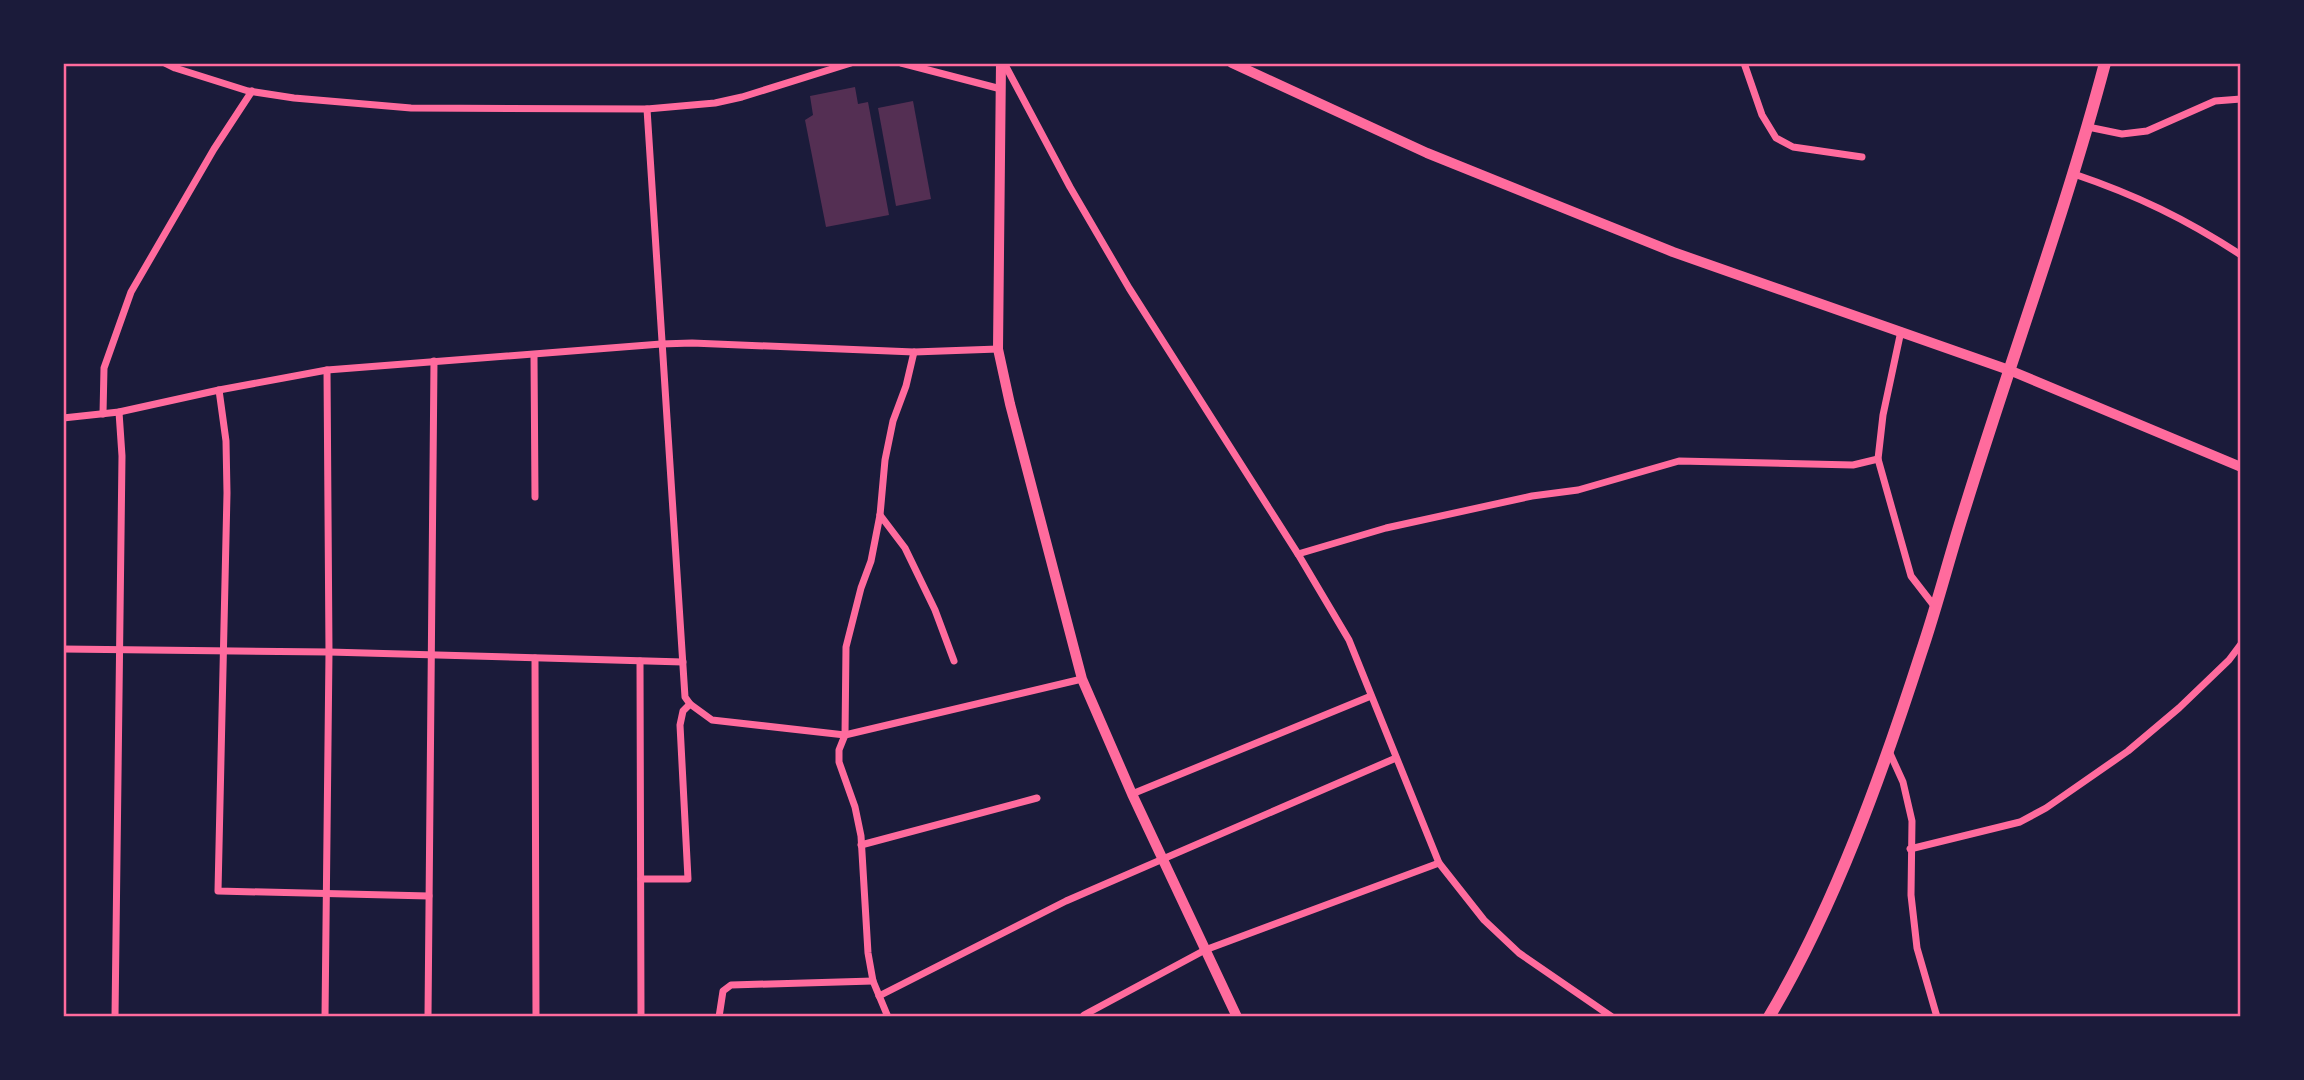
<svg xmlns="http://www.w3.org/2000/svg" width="2304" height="1080" font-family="'Fira Sans Condensed',sans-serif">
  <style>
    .building { fill: #542f53 }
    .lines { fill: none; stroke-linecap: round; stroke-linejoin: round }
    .minor { stroke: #ff6b9d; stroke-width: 7 }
    .tertiary { stroke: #ff6b9d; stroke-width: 10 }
    .secondary { stroke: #ff6b9d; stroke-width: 12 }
    .neatline { fill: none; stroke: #ff6b9d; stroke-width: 2.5 }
  </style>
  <rect width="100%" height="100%" fill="#1b1b3a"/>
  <g class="building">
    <path d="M 855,87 L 858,104 L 868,102 L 889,215 L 826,227 L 805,120 L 813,115 L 810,96 Z"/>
    <path d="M 913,101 L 931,199 L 896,206 L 878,108 Z"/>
  </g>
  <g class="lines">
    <g class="minor">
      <path d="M 165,63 L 175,68 L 248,91 L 294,98 L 411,108 L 647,109 L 715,103 L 742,97 L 851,63"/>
      <path d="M 901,63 L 1001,89"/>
      <path d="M 1004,63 L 1070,187 L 1129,288 L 1298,554 L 1349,640 L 1439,863 L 1484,920 L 1519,953 L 1612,1017"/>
      <path d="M 1744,63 L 1762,115 L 1776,138 L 1793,147 L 1862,157"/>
      <path d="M 647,109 L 685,697 L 690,704 L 712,720 L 845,735 L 1082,679"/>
      <path d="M 2088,127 L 2122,134 L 2147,131 L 2215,101 L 2241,99"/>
      <path d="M 2074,174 C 2136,195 2186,219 2241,255"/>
      <path d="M 1901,331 L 1883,415 L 1878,459 L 1911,576 L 1935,607"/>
      <path d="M 534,356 L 535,497"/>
      <path d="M 219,390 L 226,441 L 227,493 L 218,891 L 429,896"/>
      <path d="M 103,414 L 104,368 L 131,292 L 214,149 L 252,91"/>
      <path d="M 63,418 L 119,412 L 219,390 L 327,370 L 661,344 L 692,343 L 914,352 L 998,349"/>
      <path d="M 880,515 L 905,548 L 935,610 L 954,661"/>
      <path d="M 1298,554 L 1386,528 L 1532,496 L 1578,490 L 1679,461 L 1853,465 L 1878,459"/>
      <path d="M 63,649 L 329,652 L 683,662"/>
      <path d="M 535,658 L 536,1017"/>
      <path d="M 640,661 L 641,1017"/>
      <path d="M 1888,749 L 1903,782 L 1912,821 L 1911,895 L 1917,948 L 1937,1017"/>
      <path d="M 1132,794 L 1371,696"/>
      <path d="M 861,845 L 1037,798"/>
      <path d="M 1910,849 L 2020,822 L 2046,808 L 2128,751 L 2179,708 L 2229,660 L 2241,644"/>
      <path d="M 641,879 L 688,879 L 680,725 L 683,711 L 690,704"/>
      <path d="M 879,996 L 1066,901 L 1396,758"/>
      <path d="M 1084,1015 L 1205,950 L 1439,863"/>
      <path d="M 115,1017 L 122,456 L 119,412"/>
      <path d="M 325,1017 L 329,652 L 327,370"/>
      <path d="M 428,1017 L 434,361"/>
      <path d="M 719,1017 L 723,991 L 731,985 L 873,981"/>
      <path d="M 888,1017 L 873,981 L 868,953 L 861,836 L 855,807 L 839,762 L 839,750 L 845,735 L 846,647 L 861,588 L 871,561 L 880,515 L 885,460 L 893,421 L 906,386 L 914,352"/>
    </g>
    <g class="tertiary">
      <path d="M 1001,63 L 998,349 L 1010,404 L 1082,679 L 1132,794 L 1237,1017"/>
      <path d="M 1232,63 L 1427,153 L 1673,252 L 2009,370 L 2241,467"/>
    </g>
    <path class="secondary" d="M 1769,1017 C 1834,908 1882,774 1921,653 C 1937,606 1949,558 1964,511 C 2010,361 2065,214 2105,63"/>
  </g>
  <rect width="2304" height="1080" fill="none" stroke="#1b1b3a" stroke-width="130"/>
  <rect x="65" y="65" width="2174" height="950" class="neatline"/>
</svg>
